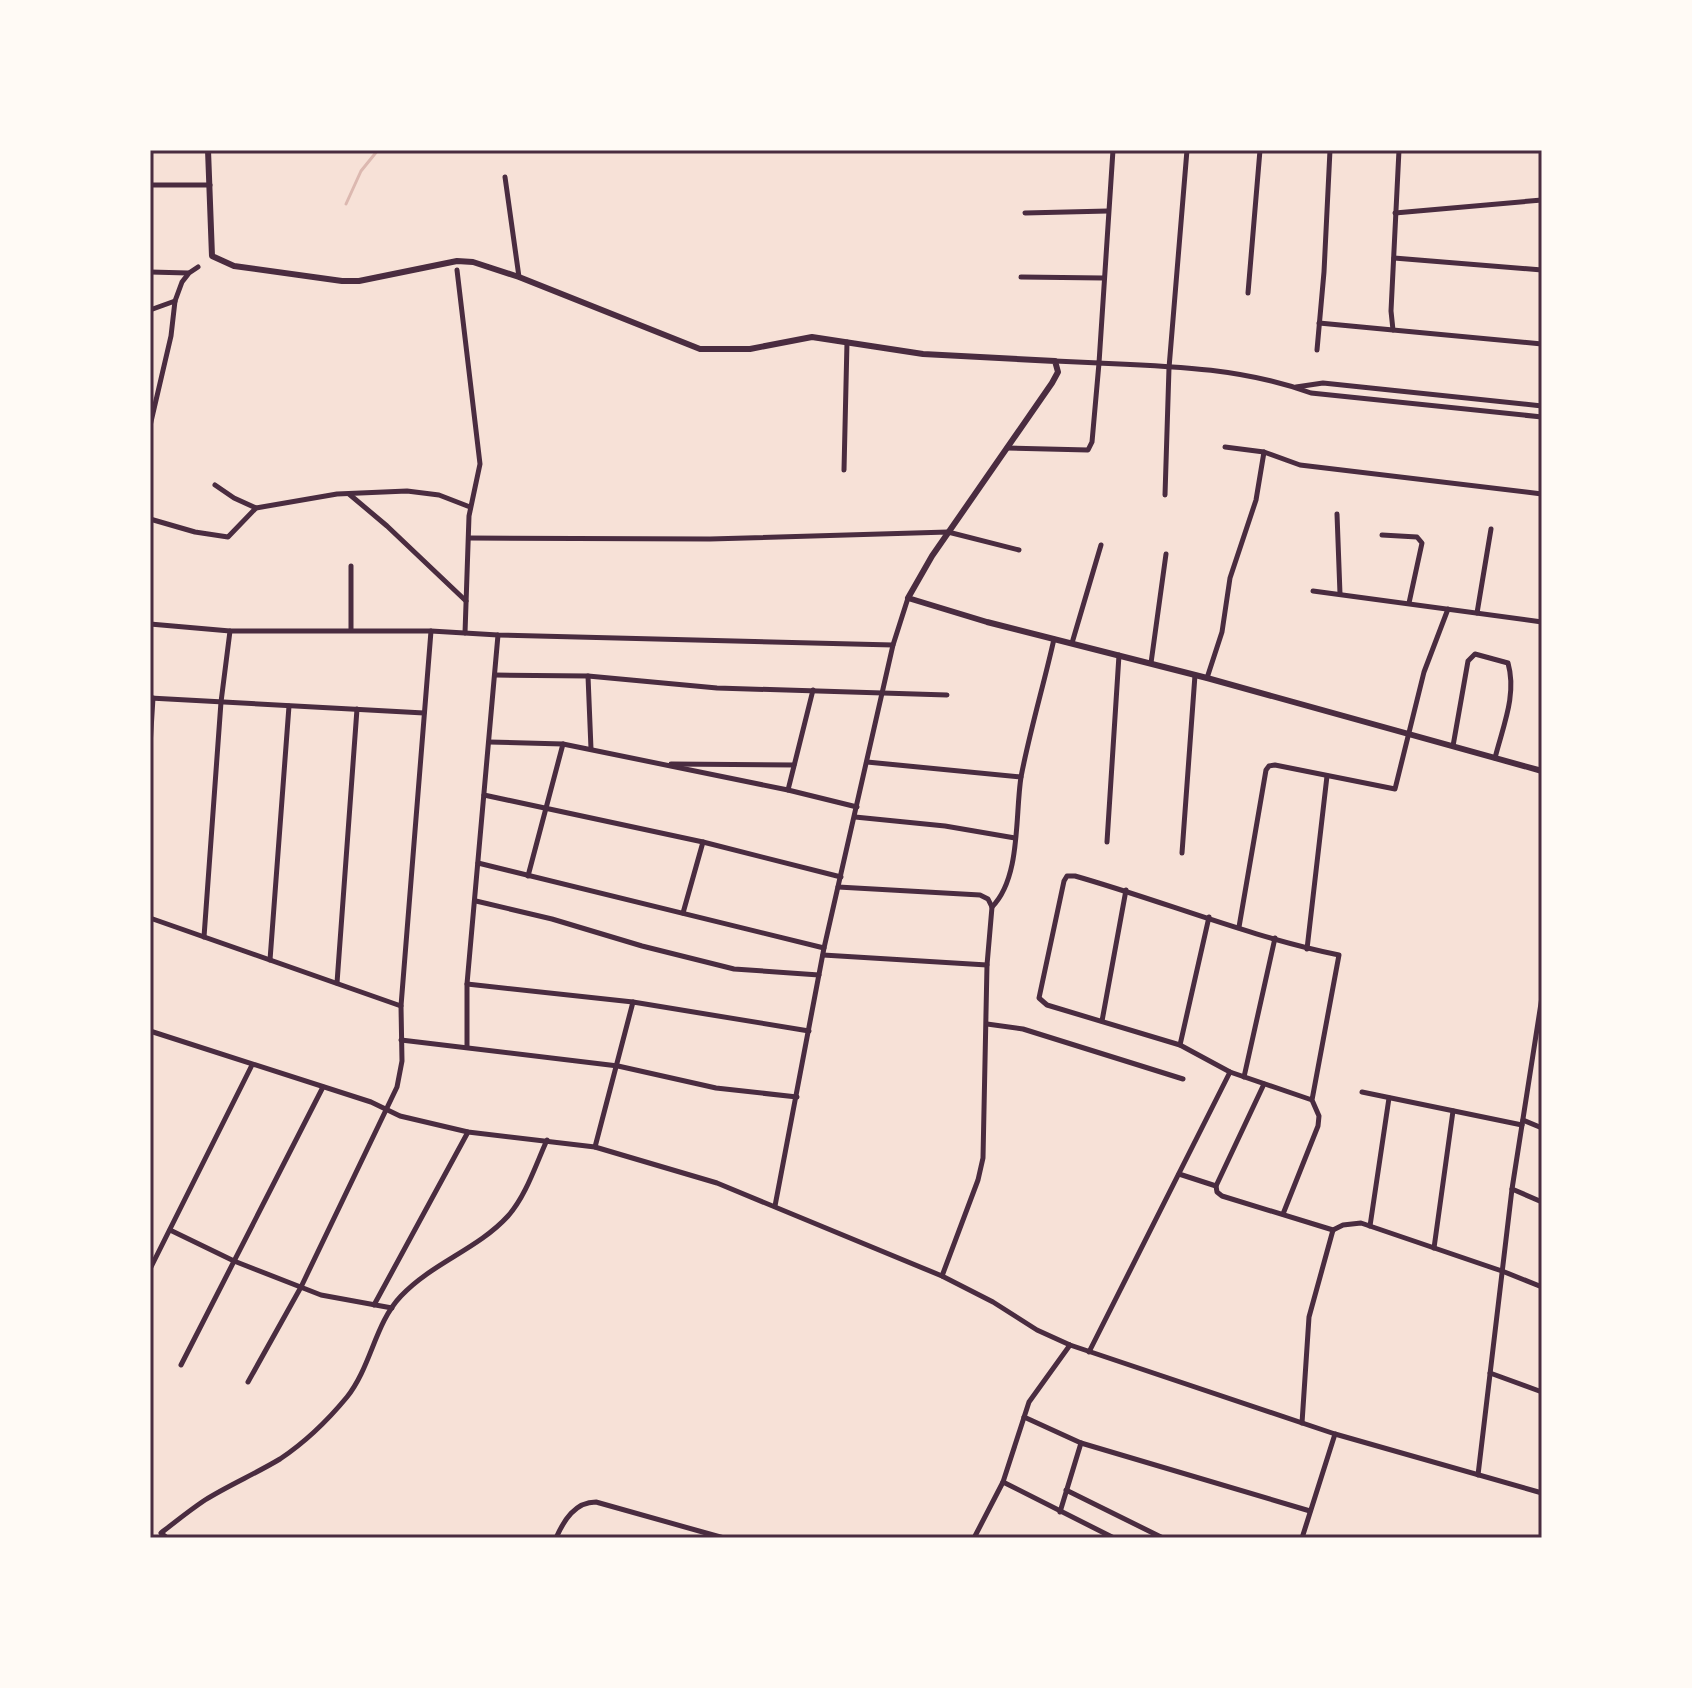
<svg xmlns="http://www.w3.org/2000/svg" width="1692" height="1688" font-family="Cabin,sans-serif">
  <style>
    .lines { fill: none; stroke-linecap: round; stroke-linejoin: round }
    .stream { stroke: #dcb8b0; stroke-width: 3 }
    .minor { stroke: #4a2c40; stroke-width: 5 }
    .tertiary { stroke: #4a2c40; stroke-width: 6 }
    .neatline { fill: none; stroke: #4a2c40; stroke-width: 3 }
  </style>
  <rect width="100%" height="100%" fill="#f7e1d7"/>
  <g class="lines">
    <path class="stream" d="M 346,204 L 361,171 L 378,150"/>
    <g class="minor">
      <path d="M 1399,150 L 1391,311 L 1393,330 L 1542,344"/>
      <path d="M 505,177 L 519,277"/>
      <path d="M 150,185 L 210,185"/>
      <path d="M 1025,213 L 1108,211"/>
      <path d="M 1395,213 L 1542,200"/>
      <path d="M 1394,258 L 1542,270"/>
      <path d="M 457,270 L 480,464 L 469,516 L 465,633"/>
      <path d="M 150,272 L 188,273"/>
      <path d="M 1021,277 L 1103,278"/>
      <path d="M 1248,293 L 1260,150"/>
      <path d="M 150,310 L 175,301"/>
      <path d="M 1319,323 L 1393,330"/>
      <path d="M 1317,350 L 1324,272 L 1330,150"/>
      <path d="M 1055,361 L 1099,363 L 1113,150"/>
      <path d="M 1296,387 L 1323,383 L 1542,406"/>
      <path d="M 150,426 L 171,336 L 175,301 L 182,282 L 189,273 L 198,267"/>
      <path d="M 1225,447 L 1264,452 L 1300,465 L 1542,494"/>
      <path d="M 1007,448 L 1088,450 L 1092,442 L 1099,363 C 1170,366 1243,368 1311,393 L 1542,417"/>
      <path d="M 844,470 L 847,342"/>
      <path d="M 215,485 L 234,498 L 256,508"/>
      <path d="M 349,494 L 387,526 L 466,601"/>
      <path d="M 1165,495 L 1169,368 L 1187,150"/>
      <path d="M 1337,514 L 1340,594"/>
      <path d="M 150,519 L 195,532 L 228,537 L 256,508 L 337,494 L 407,491 L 439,495 L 470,507"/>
      <path d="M 1382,535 L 1417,537 L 1422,543 L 1409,603"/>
      <path d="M 469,538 L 710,539 L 948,532 L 1019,550"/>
      <path d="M 351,566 L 351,630"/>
      <path d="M 1313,591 L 1542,622"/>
      <path d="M 1477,613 L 1491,529"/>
      <path d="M 150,624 L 230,631 L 431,631 L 498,635 L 893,645"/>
      <path d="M 1072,643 L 1101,545"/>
      <path d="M 1151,663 L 1166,554"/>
      <path d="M 495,675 L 588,676 L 717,688 L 947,695"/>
      <path d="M 588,676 L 591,749"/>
      <path d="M 1207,678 L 1222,632 L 1230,578 L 1256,500 L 1264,452"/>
      <path d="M 150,698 L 424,713"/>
      <path d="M 489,742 L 563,744 L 788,790 L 857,807"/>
      <path d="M 150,746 L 153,698"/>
      <path d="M 1453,746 L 1468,661 L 1475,654 L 1508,663 C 1517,695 1503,726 1495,758"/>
      <path d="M 867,762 L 1021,777"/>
      <path d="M 671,764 L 794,765"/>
      <path d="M 788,790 L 813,690"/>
      <path d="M 484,795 L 703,842 L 841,877"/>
      <path d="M 855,817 L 945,826 L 1015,838"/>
      <path d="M 1107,842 L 1119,655"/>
      <path d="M 1182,853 L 1195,675"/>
      <path d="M 478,863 L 824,948"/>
      <path d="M 528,876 L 563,744"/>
      <path d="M 838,887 L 980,895 L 988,899 L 992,907 L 987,965 L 983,1158 L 978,1180 L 942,1276"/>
      <path d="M 476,901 L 552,919 L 642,946 L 734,969 L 819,975"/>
      <path d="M 992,907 C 1021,878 1015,815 1021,777 C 1030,730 1044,684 1054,639"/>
      <path d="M 683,913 L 703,842"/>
      <path d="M 150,918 L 401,1006"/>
      <path d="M 1239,927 L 1266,770 L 1269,766 L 1275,765 L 1395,789 L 1424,672 L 1448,609"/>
      <path d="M 204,937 L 221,702 L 230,631"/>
      <path d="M 1307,949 L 1327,776"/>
      <path d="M 823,955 L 987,965"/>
      <path d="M 270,960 L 289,706"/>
      <path d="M 337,983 L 357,709"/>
      <path d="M 467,984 L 633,1002 L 809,1031"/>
      <path d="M 1102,1021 L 1126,890"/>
      <path d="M 987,1024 L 1023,1029 L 1183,1079"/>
      <path d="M 150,1031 L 371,1102 L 400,1116 L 468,1132 L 595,1147 L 717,1183 L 942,1276 L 993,1302 L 1037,1330 L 1070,1345 L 1335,1434 L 1542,1493"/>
      <path d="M 401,1040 L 618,1066 L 716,1088 L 797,1097"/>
      <path d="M 1180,1045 L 1209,917"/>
      <path d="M 467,1047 L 467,984 L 498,635"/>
      <path d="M 1244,1077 L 1275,938"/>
      <path d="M 1362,1092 L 1522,1125"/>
      <path d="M 1523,1120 L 1542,1128"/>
      <path d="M 595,1147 L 633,1002"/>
      <path d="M 1179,1174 L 1216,1186 L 1217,1192 L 1222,1196 L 1333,1230 L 1343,1225 L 1361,1223 L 1502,1271 L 1542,1287"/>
      <path d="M 1216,1186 L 1264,1084"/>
      <path d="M 1512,1189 L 1542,1202"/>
      <path d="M 775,1206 L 824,948 L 893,645 L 908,598"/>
      <path d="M 1283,1214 L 1318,1126 L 1319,1116 L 1312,1100 L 1339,955 C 1250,937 1163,901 1075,876 L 1067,876 L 1064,881 L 1039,998 L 1047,1005 L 1180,1045 L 1230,1072 L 1312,1100"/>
      <path d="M 1370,1226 L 1389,1098"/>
      <path d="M 170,1230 L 234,1261 L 321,1295 L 392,1308"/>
      <path d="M 1434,1248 L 1453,1111"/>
      <path d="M 150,1269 L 252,1065"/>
      <path d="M 374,1305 L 468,1132"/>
      <path d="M 1089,1352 L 1230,1072"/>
      <path d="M 181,1365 L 323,1087"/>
      <path d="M 1490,1373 L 1542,1392"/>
      <path d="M 248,1382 L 301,1287 L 397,1087 L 402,1061 L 401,1006 L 431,631"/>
      <path d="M 1024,1417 L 1081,1443 L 1310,1511"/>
      <path d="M 1302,1423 L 1309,1317 L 1333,1230"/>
      <path d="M 1478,1475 L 1512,1189 L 1542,997"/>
      <path d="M 1003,1482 L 1114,1538"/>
      <path d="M 1066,1490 L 1163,1538"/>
      <path d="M 1060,1512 L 1081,1443"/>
      <path d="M 167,1538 L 161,1533 C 175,1522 190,1510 205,1500 C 229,1485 255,1474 280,1459 C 304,1443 328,1420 347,1397 C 371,1367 375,1323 401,1296 C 432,1263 478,1249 508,1216 C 526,1196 536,1164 547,1140"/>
      <path d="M 556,1538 C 564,1520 575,1502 596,1502 L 724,1538"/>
      <path d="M 974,1538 L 1003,1482 L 1029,1402 L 1070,1345"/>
      <path d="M 1302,1538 L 1335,1434"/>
    </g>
    <path class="tertiary" d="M 208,150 L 212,256 L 234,266 L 342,281 L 359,281 L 457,261 L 473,262 L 519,277 L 700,349 L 750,349 L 812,337 L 923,354 L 1055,361 L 1058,372 L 1052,383 L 932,556 L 908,598 L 987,622 L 1207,678 L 1542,771"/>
  </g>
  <rect width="1692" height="1688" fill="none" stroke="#fffaf5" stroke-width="304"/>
  <rect x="152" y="152" width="1388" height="1384" class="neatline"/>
</svg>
